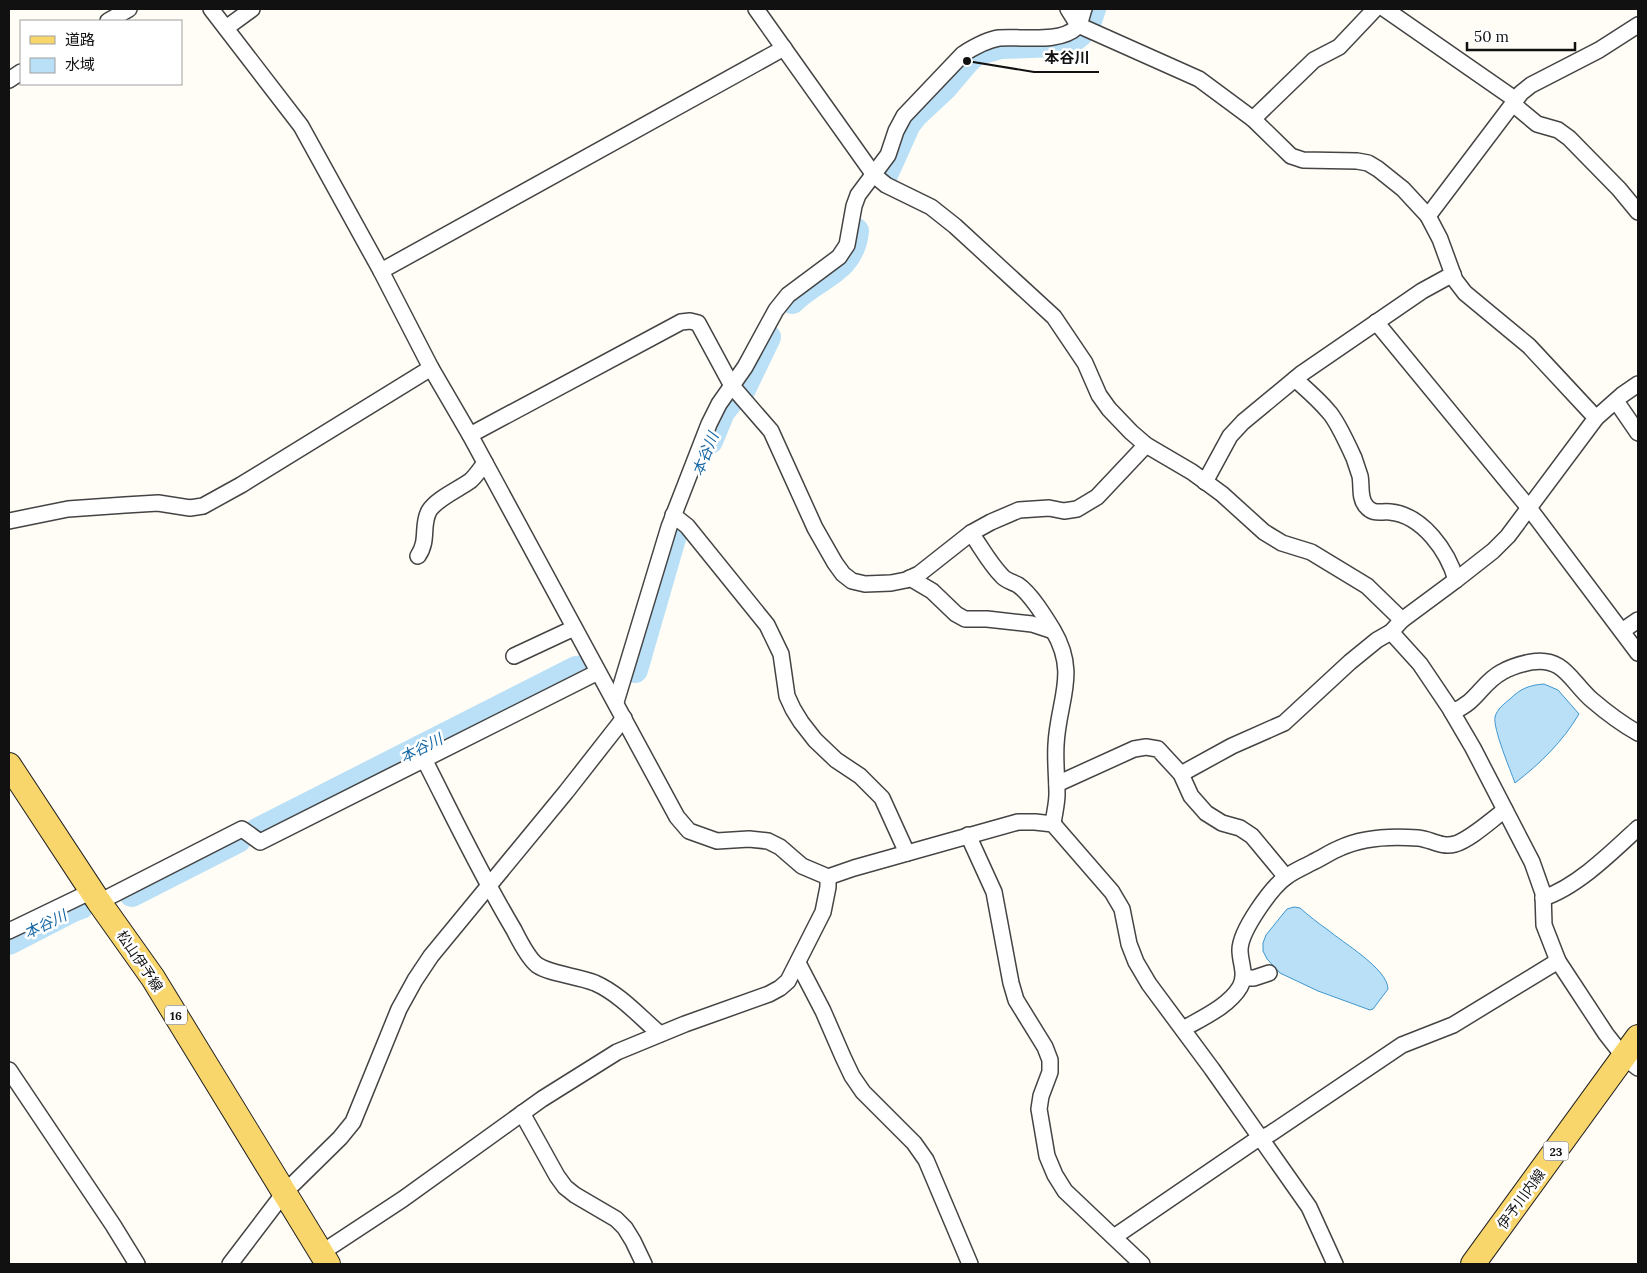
<svg xmlns="http://www.w3.org/2000/svg" width="1647" height="1273" font-family="Lora,'Noto Sans JP',serif">
  <style>
    .water { fill: #b9e0f7; stroke: #3f96cf }
    .lines { fill: none; stroke-linecap: round; stroke-linejoin: round }
    .river { stroke: #b9e0f7; stroke-width: 26 }
    .street-casing { stroke: #444; stroke-width: 18 }
    .primary-casing { stroke: #222; stroke-width: 26 }
    .street { stroke: #fff; stroke-width: 15 }
    .primary { stroke: #f9d66b; stroke-width: 24 }
    .labels { text-anchor: middle; dominant-baseline: central; stroke-width: 5; stroke-linejoin: round; paint-order: stroke }
    .shield { fill: #fff; stroke: #585858; stroke-width: 1 }
    .shield-label { font-size: 12px; font-weight: bold; fill: #111 }
    .street-label { font-size: 14px; fill: #111; stroke: #fff }
    .water-label { font-size: 15px; font-style: italic; fill: #1768a6; stroke: #fff }
    .leader { fill: none; stroke: #111; stroke-width: 2 }
    .callout-dot { fill: #111; stroke: #fff; stroke-width: 2 }
    .callout-label { font-size: 15px; text-anchor: middle; font-weight: bold; fill: #111; stroke: #fff; stroke-width: 5; stroke-linejoin: round; paint-order: stroke }
  </style>
  <rect width="100%" height="100%" fill="#fffdf5"/>
  <g class="water">
    <path d="M 1544,684 L 1558,690 L 1579,714 C 1563,741 1541,763 1515,783 C 1510,769 1493,729 1495,717 C 1497,709 1504,704 1510,699 C 1520,689 1529,685 1544,684 Z"/>
    <path d="M 1294,907 L 1300,908 C 1309,916 1318,923 1328,930 C 1342,942 1388,969 1388,989 L 1373,1009 L 1370,1010 L 1318,991 L 1280,973 L 1267,959 L 1263,951 L 1263,943 L 1266,935 L 1287,909 Z"/>
  </g>
  <g class="lines">
    <g class="river">
      <path d="M 1089,21 L 1093,9"/>
      <path d="M 885,175 L 908,124 L 915,115 L 944,88 L 967,61 L 975,53 L 1001,46 L 1060,44 L 1071,41 L 1080,34"/>
      <path d="M 792,301 C 817,276 852,272 856,231"/>
      <path d="M 743,389 L 768,337"/>
      <path d="M 710,441 L 722,412 L 730,402"/>
      <path d="M 632,669 L 635,670 L 674,535"/>
      <path d="M 257,831 L 576,669 L 586,668"/>
      <path d="M 132,894 L 238,840"/>
      <path d="M 9,942 L 73,909 L 81,906"/>
    </g>
    <g class="street-casing">
      <g id="street">
        <path d="M 211,9 L 301,126 L 381,271 L 431,368 L 470,435 L 677,817 L 689,831 L 717,841 L 749,839 L 768,841 L 780,847 L 802,866 L 828,877 L 854,868 L 1018,822 L 1035,822 L 1053,824 L 1112,892 L 1122,909 L 1129,944 L 1136,962 L 1149,984 L 1212,1069 L 1309,1207 L 1335,1264"/>
        <path d="M 756,9 L 874,175 L 886,185 L 931,207 L 955,226 L 1054,317 L 1085,363 L 1099,395 L 1109,409 L 1131,432 L 1146,445 L 1192,472 L 1222,494 L 1264,532 L 1282,543 L 1311,552 L 1367,586 L 1402,620"/>
        <path d="M 1068,9 L 1078,25 L 1199,79 L 1253,119 L 1291,156 L 1303,160 L 1357,161 L 1368,163 L 1378,169 L 1403,189 L 1428,216 L 1440,239 L 1455,280 L 1465,293 L 1529,346 L 1596,418"/>
        <path d="M 1385,9 L 1516,100"/>
        <path d="M 108,21 L 129,9"/>
        <path d="M 226,28 L 252,9"/>
        <path d="M 9,80 L 21,72"/>
        <path d="M 1513,104 L 1537,124 L 1558,130 L 1569,138 L 1619,189 L 1638,212"/>
        <path d="M 1253,119 L 1314,60 L 1339,47 L 1375,9"/>
        <path d="M 1428,216 L 1521,93 L 1531,85 L 1599,50 L 1638,25"/>
        <path d="M 381,271 L 784,48"/>
        <path d="M 1376,322 L 1529,508 L 1638,653"/>
        <path d="M 1295,379 C 1306,389 1318,399 1328,411 C 1336,419 1349,447 1354,458 C 1356,464 1358,470 1360,476 C 1362,486 1359,498 1366,506 C 1373,515 1381,511 1390,512 C 1423,515 1448,552 1456,580"/>
        <path d="M 1616,401 L 1638,433"/>
        <path d="M 470,435 L 681,322 L 690,321 L 698,323 L 732,386 L 771,431 L 815,528 L 835,563 L 843,574 L 852,581 L 865,584 L 891,583 L 906,580 L 919,574 L 971,533 L 991,522 L 1019,510 L 1049,508 L 1064,511 L 1077,509 L 1097,497 L 1146,445"/>
        <path d="M 1205,482 L 1230,436 L 1243,422 L 1301,374 L 1422,291 L 1453,274"/>
        <path d="M 673,515 L 687,526 L 767,625 L 781,654 L 787,696 L 793,709 L 801,722 L 815,740 L 836,760 L 860,776 L 882,798 L 907,853"/>
        <path d="M 9,521 L 68,509 L 125,505 L 158,503 L 190,508 L 203,506 L 241,485 L 431,368"/>
        <path d="M 971,533 C 981,547 990,564 1002,576 C 1006,581 1013,582 1018,585 C 1031,594 1045,617 1053,630 C 1079,674 1058,700 1056,745 C 1055,761 1057,778 1057,794 C 1057,804 1054,815 1053,824"/>
        <path d="M 418,556 C 429,540 421,526 429,511 C 436,499 459,489 470,481 C 476,476 480,469 485,463"/>
        <path d="M 910,578 L 932,591 L 956,614 L 965,619 L 987,619 L 1032,624 L 1053,631"/>
        <path d="M 1622,631 L 1638,620"/>
        <path d="M 1391,632 L 1420,664 L 1449,707 L 1473,748 L 1532,862 L 1543,893 L 1544,925 L 1558,961 L 1606,1034 L 1624,1057 L 1638,1068"/>
        <path d="M 514,656 L 574,628"/>
        <path d="M 616,702 L 669,527 L 709,424 L 719,404 L 745,367 L 776,310 L 788,295 L 839,257 L 847,245 L 854,206 L 858,195 L 888,155 L 896,131 L 904,116 L 963,54 C 974,47 986,40 999,38 C 1021,36 1060,44 1077,27 C 1081,23 1082,14 1084,9"/>
        <path d="M 1452,712 C 1478,702 1481,683 1502,672 C 1511,667 1521,664 1531,662 C 1564,656 1571,682 1592,700 C 1606,712 1622,724 1638,733"/>
        <path d="M 424,759 C 453,816 481,875 514,930 C 519,940 528,958 537,965 C 550,974 578,976 595,983 C 620,994 640,1017 660,1034"/>
        <path d="M 1181,774 L 1232,746 L 1284,723 L 1350,662 L 1377,640 L 1391,632 L 1402,620 L 1456,580 L 1493,551 L 1508,536 L 1596,418 L 1622,395 L 1638,384"/>
        <path d="M 1057,784 L 1134,749 L 1146,747 L 1158,749 L 1181,774 L 1191,796 L 1206,813 L 1222,823 L 1240,828 L 1252,836 L 1286,877"/>
        <path d="M 968,835 L 994,892 L 1011,983 L 1016,1000 L 1045,1047 L 1050,1060 L 1050,1072 L 1041,1096 L 1039,1109 L 1047,1156 L 1055,1175 L 1065,1191 L 1142,1264"/>
        <path d="M 1543,898 C 1577,887 1612,852 1638,828"/>
        <path d="M 99,902 L 242,829 L 260,842 L 598,672"/>
        <path d="M 9,931 L 92,891"/>
        <path d="M 798,963 L 823,1011 L 843,1057 L 852,1076 L 863,1092 L 914,1143 L 926,1160 L 970,1264"/>
        <path d="M 1244,978 L 1254,978 L 1269,973"/>
        <path d="M 1183,1029 C 1202,1018 1229,1006 1240,987 C 1247,974 1240,963 1240,950 C 1240,931 1271,888 1286,877 C 1294,871 1304,867 1313,862 C 1322,858 1330,852 1340,848 C 1363,837 1393,836 1418,838 C 1431,839 1441,848 1455,844 C 1471,839 1491,820 1505,810"/>
        <path d="M 9,1070 L 113,1225 L 137,1264"/>
        <path d="M 522,1113 L 557,1176 L 565,1187 L 575,1195 L 616,1219 L 625,1228 L 633,1241 L 644,1264"/>
        <path d="M 1114,1237 L 1253,1142 L 1270,1134 L 1402,1045 L 1453,1025 L 1558,961"/>
        <path d="M 321,1253 L 403,1199 L 542,1099 L 617,1052 L 685,1024 L 769,994 L 780,988 L 788,981 L 823,912 L 828,887 L 828,877"/>
        <path d="M 230,1264 L 284,1193 L 340,1138 L 353,1122 L 399,1009 L 415,980 L 431,956 L 566,792 L 624,718"/>
      </g>
    </g>
    <g class="primary-casing">
      <g id="primary">
        <path d="M 9,765 L 99,902 L 153,978 L 328,1264"/>
        <path d="M 1473,1264 L 1638,1037"/>
      </g>
    </g>
    <use href="#street" class="street"/>
    <use href="#primary" class="primary"/>
  </g>
  <g class="labels">
    <g class="shield">
      <rect x="165" y="1005.5" width="22" height="19" rx="4"/>
      <rect x="1543.5" y="1141.5" width="25" height="19" rx="4"/>
    </g>
    <g class="shield-label">
      <text x="176" y="1015">16</text>
      <text x="1556" y="1151">23</text>
    </g>
    <g class="street-label">
      <text transform="translate(140 961) rotate(56)">松山伊予線</text>
      <text transform="translate(1521 1199) rotate(-54)">伊予川内線</text>
    </g>
    <g class="water-label">
      <text transform="translate(705 454) rotate(-68)">本谷川</text>
      <text transform="translate(421 748) rotate(-27)">本谷川</text>
      <text transform="translate(45 924) rotate(-26)">本谷川</text>
    </g>
  </g>
  <path class="leader" d="M967 61L1034 72H1099"/>
  <circle class="callout-dot" cx="967" cy="61" r="5"/>
  <g class="callout-label">
    <text x="1067" y="63">本谷川</text>
  </g>
  <rect width="1647" height="1273" fill="none" stroke="#111111" stroke-width="20"/>
  <rect x="20" y="20" width="162" height="65" fill="#ffffff" stroke="#a0a0a0"/>
  <rect x="30" y="36" width="25" height="8" fill="#f9d66b" stroke="#a0a0a0"/>
  <text x="65" y="45" font-size="15" fill="#111111">道路</text>
  <rect x="30" y="58" width="25" height="15" fill="#b9e0f7" stroke="#a0a0a0"/>
  <text x="65" y="70" font-size="15" fill="#111111">水域</text>
  <path d="M1467 42v8h108v-8" fill="none" stroke="#111111" stroke-width="2.5"/>
  <text x="1474" y="42" font-size="15" fill="#111111" stroke="#ffffff" stroke-width="4" paint-order="stroke">50 m</text>
</svg>
